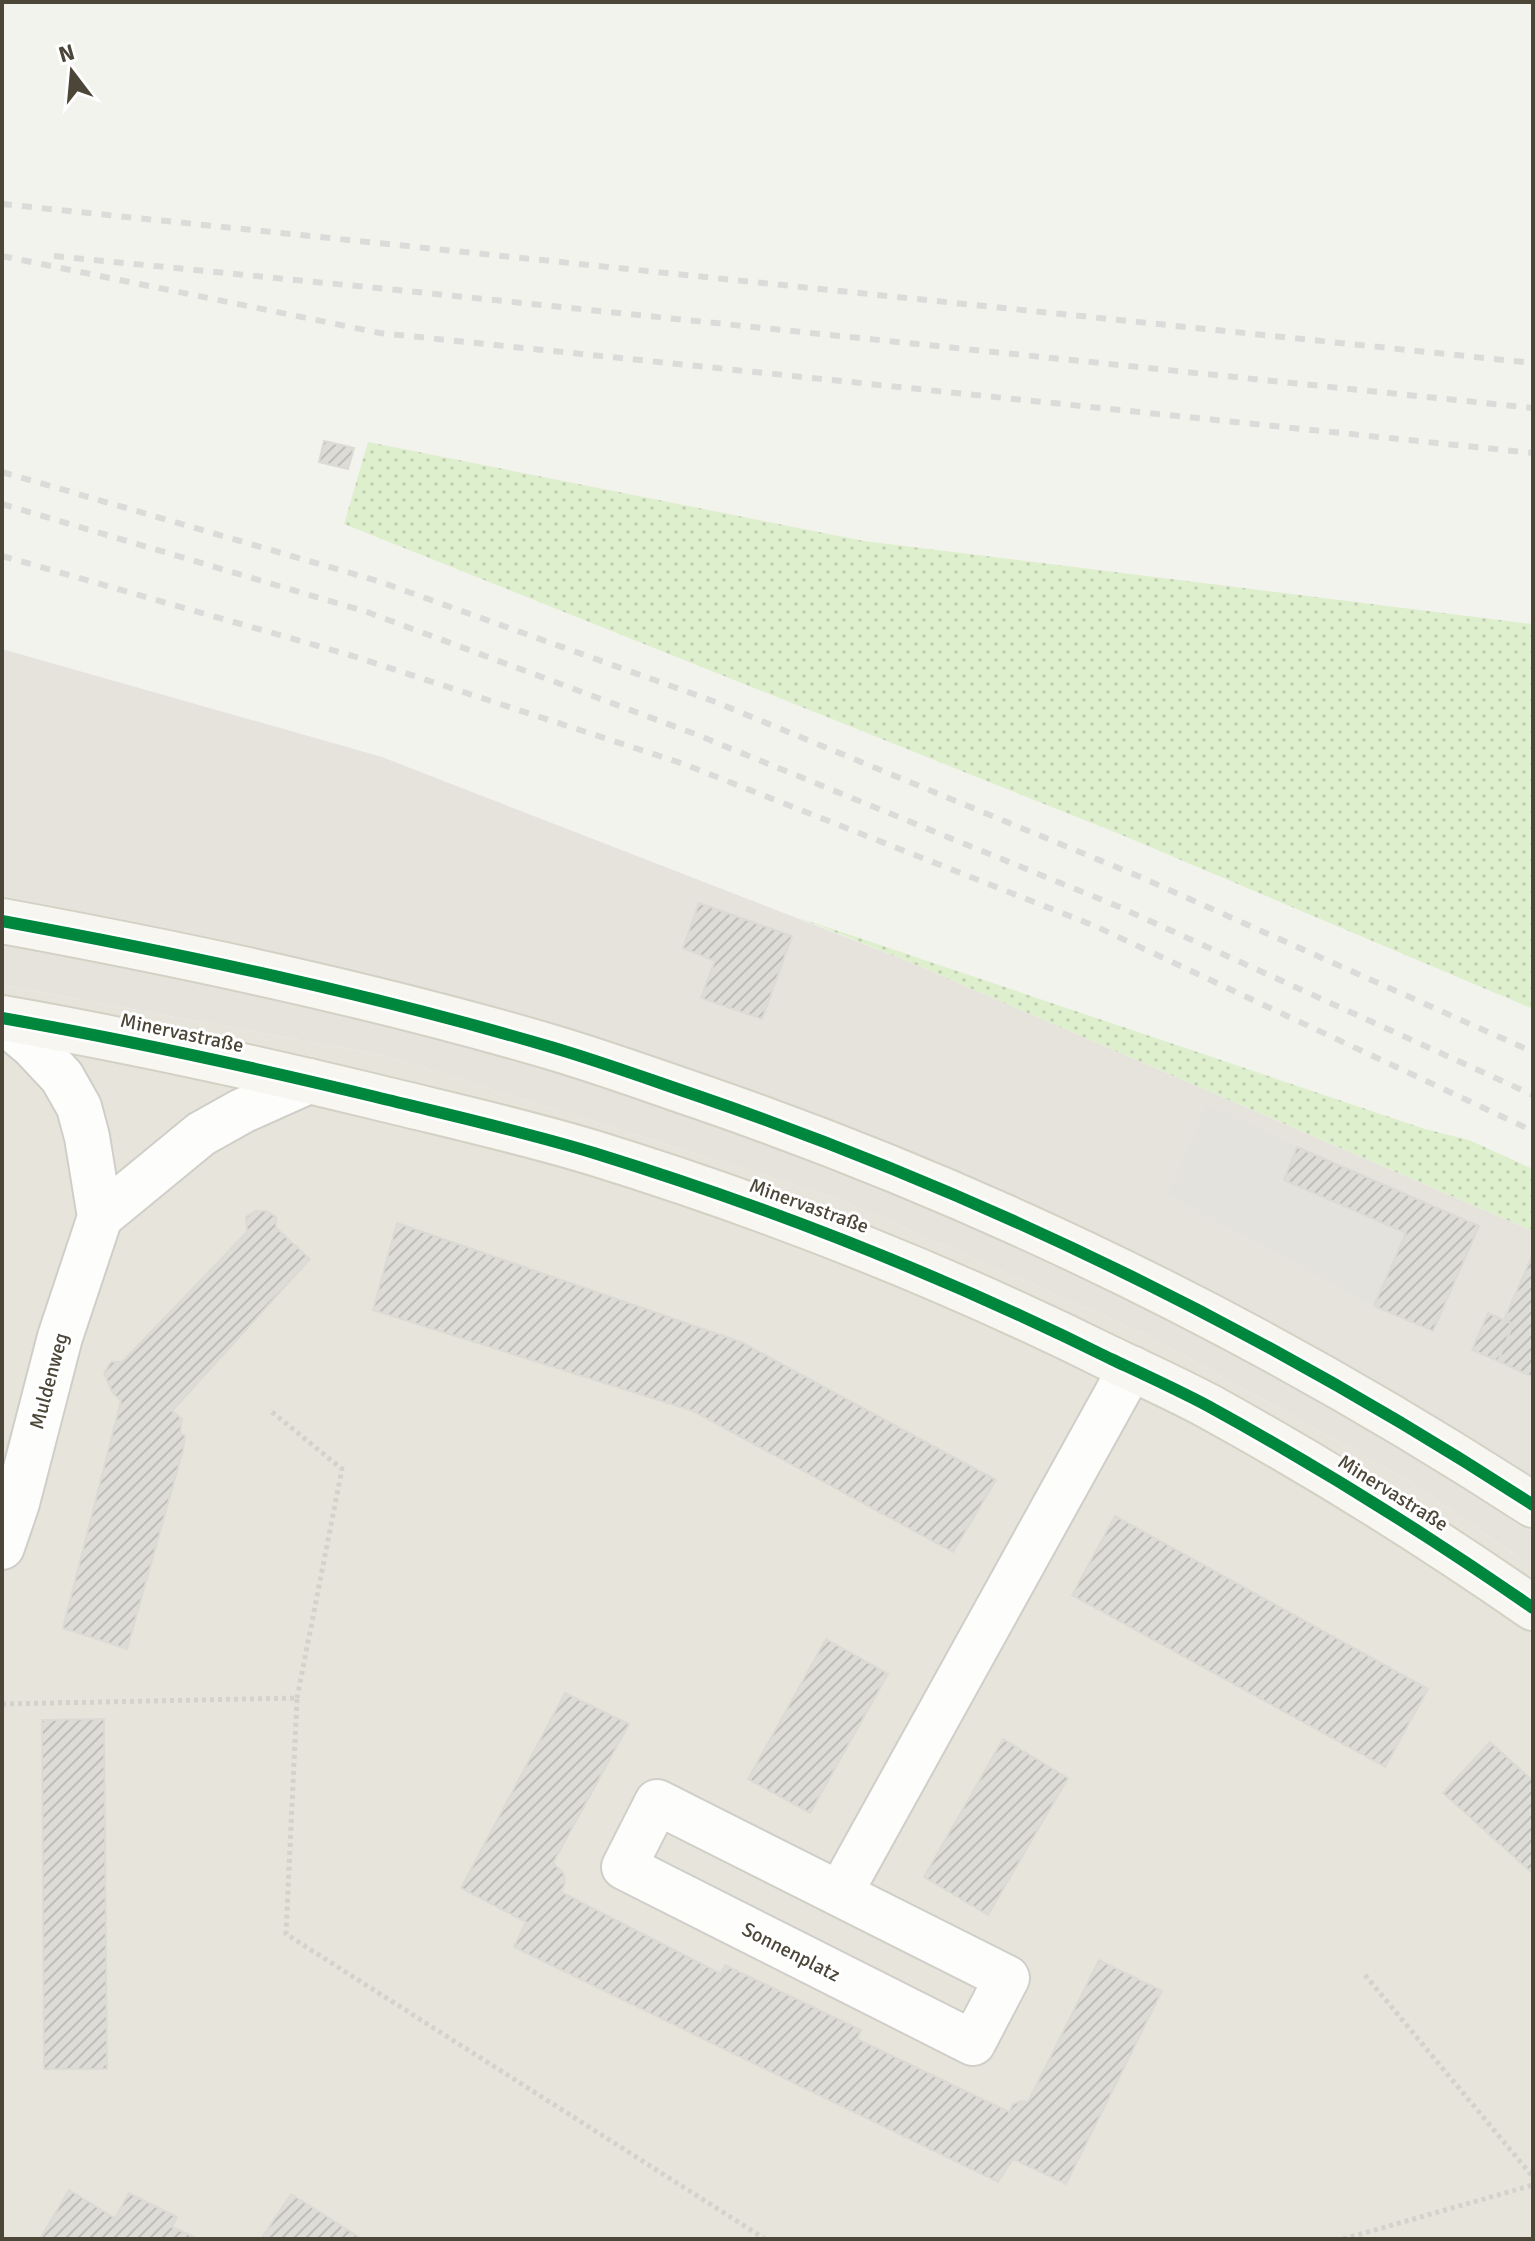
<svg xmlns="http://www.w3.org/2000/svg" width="1535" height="2241" font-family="Signika,sans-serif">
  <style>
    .residential { fill: #e7e5db }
    .industrial { fill: #e6e3dd }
    .grass { fill: url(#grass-dots) }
    .parking { fill: #e3e2dd }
    .building { fill: url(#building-hatch); stroke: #dcdad4; stroke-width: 2 }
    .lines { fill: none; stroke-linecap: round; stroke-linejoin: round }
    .street-casing { stroke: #cfcec8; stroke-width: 48 }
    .secondary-casing { stroke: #d3d1c4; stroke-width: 48 }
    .path { stroke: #d3d2cc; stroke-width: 5; stroke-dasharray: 4 4; stroke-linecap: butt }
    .street { stroke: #fdfdfc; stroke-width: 44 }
    .secondary { stroke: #f7f6f1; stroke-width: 44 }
    .rail { stroke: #dbdbda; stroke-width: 6; stroke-dasharray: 10 10; stroke-linecap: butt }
    .cycleway-casing { stroke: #fff; stroke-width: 17 }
    .cycleway { stroke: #00873e; stroke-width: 12 }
    .labels { text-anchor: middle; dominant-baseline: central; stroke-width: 6; stroke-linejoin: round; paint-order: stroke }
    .street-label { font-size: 20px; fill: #4b4638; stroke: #fff }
  </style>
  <defs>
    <pattern id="grass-dots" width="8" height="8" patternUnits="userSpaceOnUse" patternTransform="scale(2)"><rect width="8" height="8" fill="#deefce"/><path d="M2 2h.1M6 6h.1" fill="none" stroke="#c0ceb2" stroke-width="1.8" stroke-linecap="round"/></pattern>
    <pattern id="building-hatch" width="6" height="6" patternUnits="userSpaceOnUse" patternTransform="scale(2)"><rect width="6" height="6" fill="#dddcd6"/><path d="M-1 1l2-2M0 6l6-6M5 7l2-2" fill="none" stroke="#bfbeb8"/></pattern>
  </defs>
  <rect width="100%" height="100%" fill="#f3f3ee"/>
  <path class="residential" d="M 2,985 L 386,1056 L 836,1198 L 1145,1334 L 1409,1481 L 1533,1567 L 1533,2239 L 2,2239 Z"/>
  <path class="industrial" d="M 2,649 L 382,757 L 905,960 L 1533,1231 L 1533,1567 L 1409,1481 L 1145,1334 L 836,1198 L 386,1056 L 2,985 Z"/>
  <g class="grass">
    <path d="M 368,442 L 864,541 L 1533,624 L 1533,1009 L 1117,833 L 344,524 Z"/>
    <path d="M 797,917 L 1425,1129 L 1469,1140 L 1533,1169 L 1533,1231 L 905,960 Z"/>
  </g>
  <path class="parking" d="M 1207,1104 L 1297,1147 L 1284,1180 L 1406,1233 L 1374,1306 L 1168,1194 Z"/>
  <g class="building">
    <path d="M 324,441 L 354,448 L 348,469 L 319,462 Z"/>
    <path d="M 699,903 L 792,936 L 762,1019 L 701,998 L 715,961 L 683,948 Z"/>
    <path d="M 1297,1147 L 1479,1226 L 1433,1331 L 1374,1306 L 1406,1233 L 1284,1180 Z"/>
    <path d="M 255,1211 L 266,1211 L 276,1217 L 276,1228 L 310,1259 L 172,1411 L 182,1419 L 180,1434 L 185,1435 L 183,1450 L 127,1649 L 63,1628 L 121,1401 L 112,1392 L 104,1373 L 111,1362 L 122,1362 L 247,1232 L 246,1217 Z"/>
    <path d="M 397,1223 L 741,1342 L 996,1480 L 953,1552 L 693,1411 L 373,1310 Z"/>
    <path d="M 1533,1254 L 1533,1377 L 1498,1361 L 1513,1324 L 1504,1320 Z"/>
    <path d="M 1488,1313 L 1513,1324 L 1498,1361 L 1472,1350 Z"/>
    <path d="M 1115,1516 L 1428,1689 L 1385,1767 L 1072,1595 Z"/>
    <path d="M 826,1639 L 888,1674 L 810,1813 L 748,1779 Z"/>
    <path d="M 565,1693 L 629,1724 L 553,1863 L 564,1874 L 565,1883 L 561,1892 L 721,1974 L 725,1965 L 861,2030 L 857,2039 L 1009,2112 L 1013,2104 L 1021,2101 L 1028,2102 L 1099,1960 L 1162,1991 L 1066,2184 L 1013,2159 L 998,2182 L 514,1947 L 526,1922 L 461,1888 Z"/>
    <path d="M 104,1719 L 107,2069 L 44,2069 L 42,1720 Z"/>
    <path d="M 1003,1739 L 1068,1778 L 988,1915 L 924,1877 Z"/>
    <path d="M 1490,1742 L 1533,1781 L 1533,1874 L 1443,1793 Z"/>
    <path d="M 69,2190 L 115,2218 L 129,2193 L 177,2217 L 172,2227 L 199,2239 L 40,2239 Z"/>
    <path d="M 291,2194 L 362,2239 L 261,2239 Z"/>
  </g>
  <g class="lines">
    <g class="street-casing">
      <g id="street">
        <path d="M 2,1020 L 33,1046 L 62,1077 L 79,1107 L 87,1137 L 100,1217 L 60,1337 L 17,1503 L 2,1547"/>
        <path d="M 100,1217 L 201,1134 L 242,1111 L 309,1081"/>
        <path d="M 657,1802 L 1007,1978 L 973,2043 L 624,1867 Z"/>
        <path d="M 840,1893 L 1131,1368"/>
      </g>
    </g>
    <g class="secondary-casing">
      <g id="secondary">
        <path d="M 2,921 C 187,955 371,994 551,1047 C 602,1062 651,1080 701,1097 C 994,1198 1273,1336 1533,1505"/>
        <path d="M 2,1018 C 128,1040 252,1067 376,1097 C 449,1115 522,1131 594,1153 C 772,1208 944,1276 1111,1359 C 1143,1374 1176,1389 1208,1406 C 1319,1467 1428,1535 1533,1608"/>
      </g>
    </g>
    <g class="path">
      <path d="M 272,1412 L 342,1469 L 297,1698"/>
      <path d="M 2,1704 L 297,1698 L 286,1934 L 765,2239"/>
      <path d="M 1365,1975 L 1533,2177"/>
      <path d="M 1343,2239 L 1533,2185"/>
    </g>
    <use href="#street" class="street"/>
    <use href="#secondary" class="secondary"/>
    <g class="rail">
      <path d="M 2,204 L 1533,363"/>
      <path d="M 2,256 L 380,333 L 1533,453"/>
      <path d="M 54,256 L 407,291 L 1533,408"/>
      <path d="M 2,472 L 378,581 L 713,701 L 1138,876 L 1533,1052"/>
      <path d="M 2,504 L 367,612 L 695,734 L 1117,906 L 1533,1095"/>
      <path d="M 2,556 L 353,656 L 684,764 L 1095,926 L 1533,1131"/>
    </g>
    <g class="cycleway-casing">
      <g id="cycleway">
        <path d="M 2,921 C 187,955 371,994 551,1047 C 602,1062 651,1080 701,1097 C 994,1198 1273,1336 1533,1505"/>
        <path d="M 2,1018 C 128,1040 252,1067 376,1097 C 449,1115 522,1131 594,1153 C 772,1208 944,1276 1111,1359 C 1143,1374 1176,1389 1208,1406 C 1319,1467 1428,1535 1533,1608"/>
      </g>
    </g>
    <use href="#cycleway" class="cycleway"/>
  </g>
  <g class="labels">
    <g class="street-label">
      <text transform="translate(182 1033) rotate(12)">Minervastraße</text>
      <text transform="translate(809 1206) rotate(20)">Minervastraße</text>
      <text transform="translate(49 1381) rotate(-75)">Muldenweg</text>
      <text transform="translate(1393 1493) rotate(32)">Minervastraße</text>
      <text transform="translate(791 1952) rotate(27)">Sonnenplatz</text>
    </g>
  </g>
  <rect width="1535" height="2241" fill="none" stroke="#4b4638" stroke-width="8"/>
  <g transform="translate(72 72) rotate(344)" stroke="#ffffff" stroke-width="6" paint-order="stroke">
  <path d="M0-6L14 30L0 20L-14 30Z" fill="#4b4638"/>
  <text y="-12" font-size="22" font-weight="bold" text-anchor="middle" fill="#4b4638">N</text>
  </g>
</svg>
